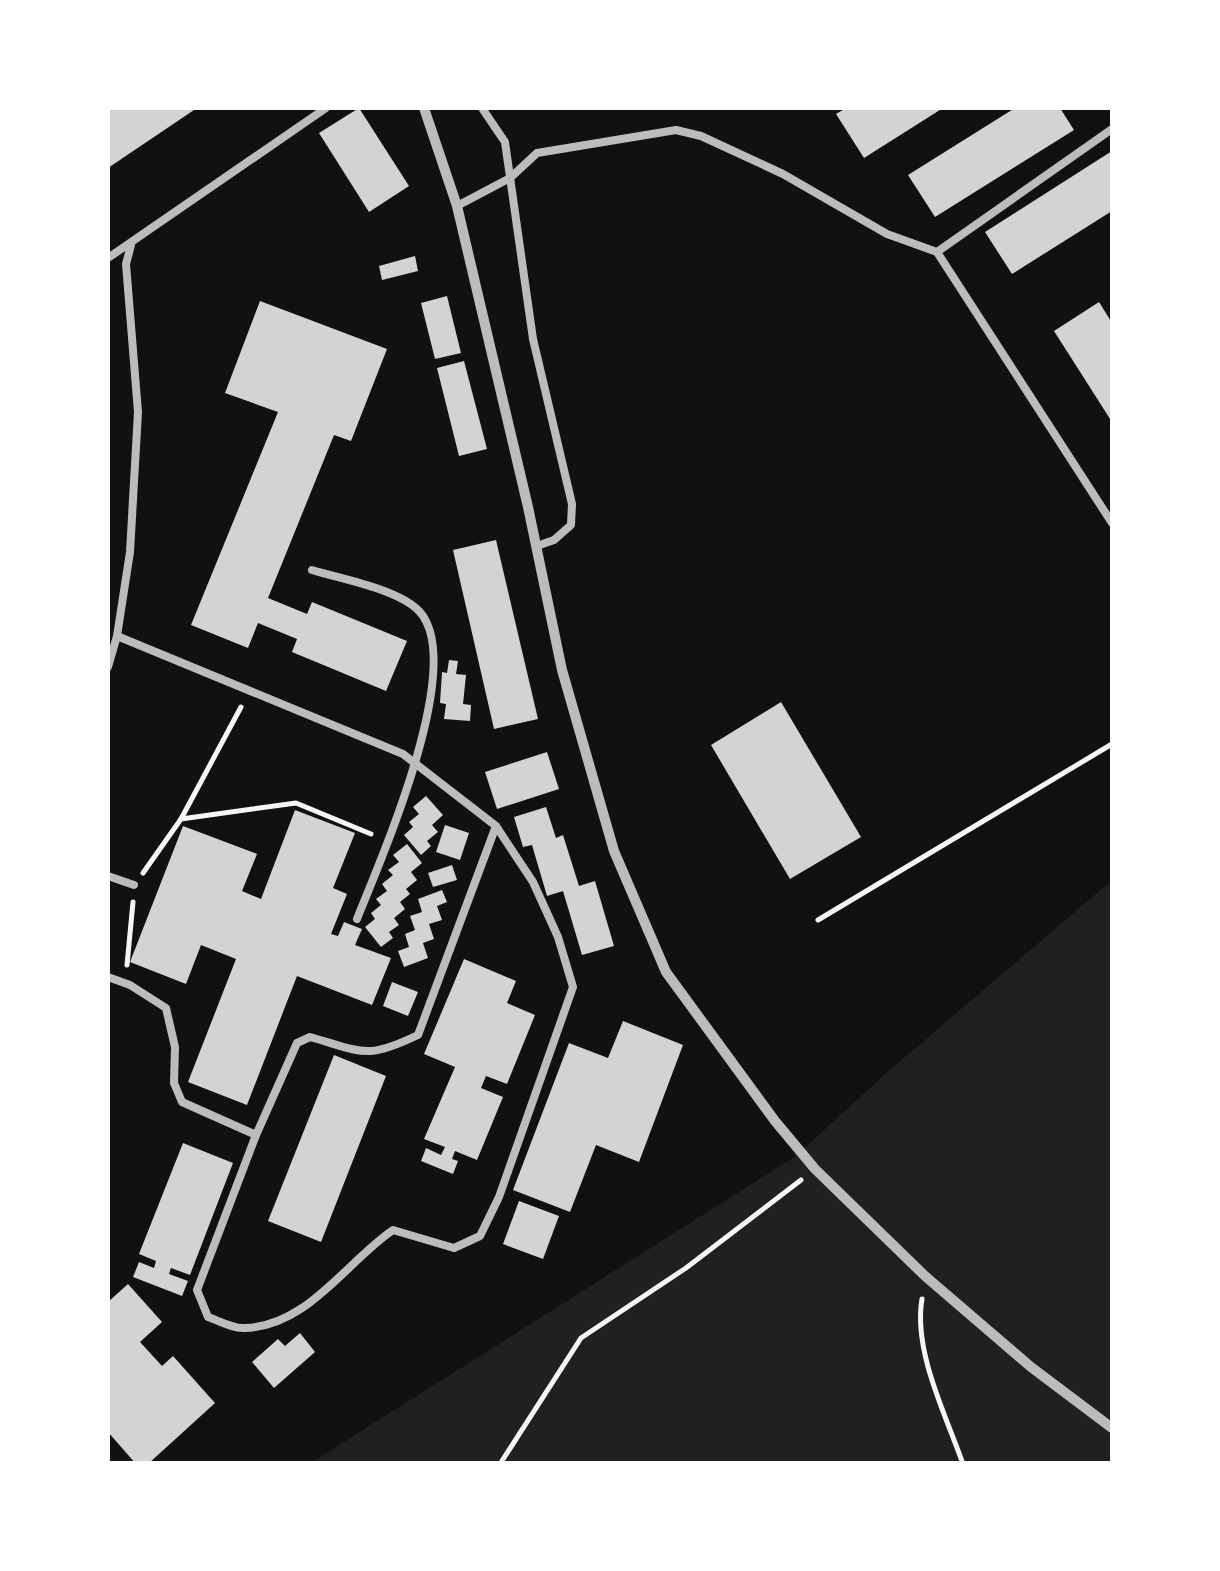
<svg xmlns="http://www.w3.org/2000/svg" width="1220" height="1571" font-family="Montserrat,sans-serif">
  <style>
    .green { fill: #202020 }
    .building { fill: #d3d3d3 }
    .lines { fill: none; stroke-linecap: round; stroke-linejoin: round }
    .path { stroke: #f5f5f5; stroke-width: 5 }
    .service { stroke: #bcbcbc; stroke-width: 8 }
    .minor { stroke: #bcbcbc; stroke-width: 10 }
  </style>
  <rect width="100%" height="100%" fill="#111"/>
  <path class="green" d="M 1112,880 L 1112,1463 L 309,1464 L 796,1156 L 883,1076 Z"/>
  <g class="building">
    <path d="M 108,108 L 197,108 L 108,168 Z"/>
    <path d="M 359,108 L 409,186 L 369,212 L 319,133 Z"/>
    <path d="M 846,108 L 943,108 L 864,158 L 836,114 Z"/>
    <path d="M 1015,108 L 1060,108 L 1074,130 L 935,217 L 908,175 Z"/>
    <path d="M 1112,151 L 1112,211 L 1012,274 L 985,232 Z"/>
    <path d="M 415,256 L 418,271 L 382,280 L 379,266 Z"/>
    <path d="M 447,296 L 461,353 L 435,359 L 421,303 Z"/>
    <path d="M 260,301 L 387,349 L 351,441 L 334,435 L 268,598 L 307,614 L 312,602 L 407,641 L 386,691 L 292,652 L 297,639 L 258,623 L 248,648 L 191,625 L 278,412 L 225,393 Z"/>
    <path d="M 1099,302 L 1112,323 L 1112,422 L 1054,331 Z"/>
    <path d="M 464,361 L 487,449 L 459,456 L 437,368 Z"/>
    <path d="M 496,540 L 538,719 L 494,729 L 453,550 Z"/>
    <path d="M 449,660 L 458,661 L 456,674 L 466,675 L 463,704 L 471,705 L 470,721 L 444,719 L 446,704 L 440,703 L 442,672 L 447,673 Z"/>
    <path d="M 781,702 L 861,837 L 790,879 L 711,745 Z"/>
    <path d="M 547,752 L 559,789 L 497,809 L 485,772 Z"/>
    <path d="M 426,796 L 443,815 L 432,825 L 438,832 L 427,841 L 431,846 L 421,855 L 404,835 L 413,827 L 409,822 L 419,814 L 413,807 Z"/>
    <path d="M 546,807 L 556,838 L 563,835 L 579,886 L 595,881 L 614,946 L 582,955 L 563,891 L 547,896 L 532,845 L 523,847 L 514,817 Z"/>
    <path d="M 295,810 L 355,833 L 333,888 L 347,894 L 331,934 L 338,936 L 344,922 L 362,929 L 355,945 L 391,958 L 372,1005 L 297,976 L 247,1105 L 188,1082 L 236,959 L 201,945 L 186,984 L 130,962 L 183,826 L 257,854 L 242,891 L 261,899 Z"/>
    <path d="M 445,825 L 469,833 L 460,860 L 436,852 Z"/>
    <path d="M 407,844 L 422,863 L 411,872 L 417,880 L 406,889 L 410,894 L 400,902 L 405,909 L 394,918 L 399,925 L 389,932 L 393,938 L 381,947 L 365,927 L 375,919 L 371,913 L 381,905 L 376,899 L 387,891 L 382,884 L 393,875 L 388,870 L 399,862 L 393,855 Z"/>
    <path d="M 452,865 L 457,880 L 433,887 L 428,873 Z"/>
    <path d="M 442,890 L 447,902 L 437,906 L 442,920 L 429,924 L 434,939 L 423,943 L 428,958 L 404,967 L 398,951 L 409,947 L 405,934 L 415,930 L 410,916 L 422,912 L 418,899 Z"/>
    <path d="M 464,959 L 516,981 L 507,1003 L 535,1015 L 507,1084 L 486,1076 L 481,1088 L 503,1097 L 477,1160 L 455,1151 L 452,1159 L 458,1161 L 453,1174 L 421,1161 L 426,1148 L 441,1155 L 445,1147 L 424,1139 L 455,1067 L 424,1054 Z"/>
    <path d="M 392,982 L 418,992 L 408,1016 L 383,1006 Z"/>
    <path d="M 623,1021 L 683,1045 L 639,1162 L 596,1145 L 570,1212 L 513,1190 L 569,1043 L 608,1058 Z"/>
    <path d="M 334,1055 L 386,1076 L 321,1242 L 268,1221 Z"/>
    <path d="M 183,1143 L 233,1163 L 190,1275 L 171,1268 L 169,1274 L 188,1281 L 182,1296 L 133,1277 L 139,1262 L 154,1268 L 156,1261 L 139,1254 Z"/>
    <path d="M 519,1201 L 559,1216 L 543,1259 L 503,1244 Z"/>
    <path d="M 128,1284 L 162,1322 L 140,1342 L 162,1366 L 173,1356 L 215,1403 L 148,1464 L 136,1464 L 108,1432 L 108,1302 Z"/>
    <path d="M 300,1333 L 315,1352 L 274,1388 L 252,1362 L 278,1339 L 285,1346 Z"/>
  </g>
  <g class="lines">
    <g class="path">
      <path d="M 181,819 L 241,707"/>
      <path d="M 143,873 L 181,819 L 296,803 L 371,834"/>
      <path d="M 818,920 L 1112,744"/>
      <path d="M 127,965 L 133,902"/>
      <path d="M 922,1299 C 913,1351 946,1415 963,1464"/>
      <path d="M 500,1464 L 581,1338 L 686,1268 L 801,1180"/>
    </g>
    <g class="service">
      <path d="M 482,108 L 505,142 L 533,339 L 572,504 L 571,525 L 554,540 L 537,546"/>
      <path d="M 457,206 L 510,178 L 537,153 L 676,130 L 701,136 L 783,174 L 887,234 L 937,252 L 1112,523"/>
      <path d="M 937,252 L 1112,129"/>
      <path d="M 108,258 L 326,108"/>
      <path d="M 312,570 C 341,579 398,589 419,611 C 468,663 380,861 357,919"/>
      <path d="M 117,636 L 403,754 L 496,826 L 533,882 L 558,937 L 573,987 L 499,1197 L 480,1236 L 454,1248 L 393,1230 C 346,1262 308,1326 245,1328 C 234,1329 219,1321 208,1317 L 197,1290 L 256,1135 L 297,1043 L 310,1037 C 363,1052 366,1060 418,1035 L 496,826"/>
      <path d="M 108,667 L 117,636 L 130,552 L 138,412 L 126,264 L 131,245"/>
      <path d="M 108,876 L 134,885"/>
      <path d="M 108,977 L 130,985 L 166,1008 L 175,1047 L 174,1083 L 182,1102 L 256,1135"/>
    </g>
    <path class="minor" d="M 424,108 L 457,206 L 528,507 L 562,670 L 614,851 L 666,972 L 775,1121 L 815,1169 L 925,1276 L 1031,1367 L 1112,1428"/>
  </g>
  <rect width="1220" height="1571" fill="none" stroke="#ffffff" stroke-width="220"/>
</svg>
